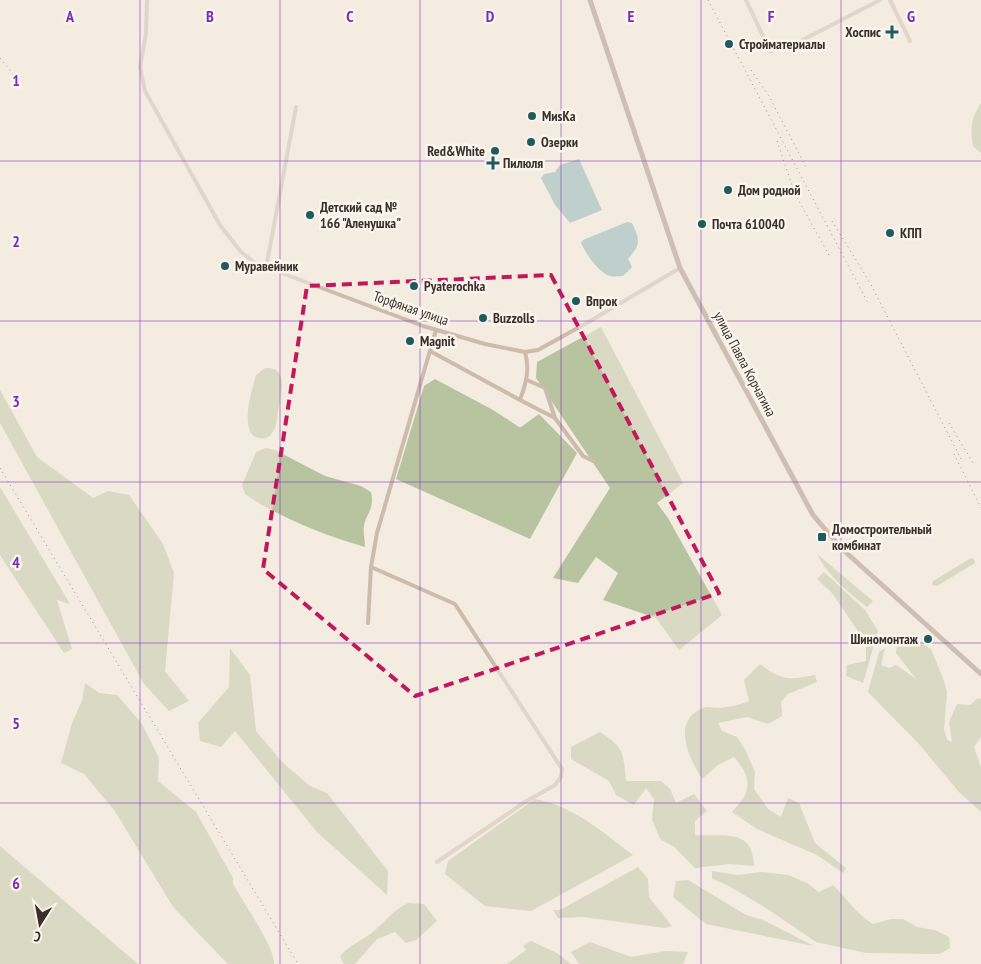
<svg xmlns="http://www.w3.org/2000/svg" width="981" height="964" font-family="'PT Sans Narrow',sans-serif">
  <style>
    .green { fill: #b8c4a0 }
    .water { fill: #7fb0b2 }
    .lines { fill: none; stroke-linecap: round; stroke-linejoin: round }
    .minor { stroke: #cdbbac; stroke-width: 4 }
    .secondary { stroke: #a18a7d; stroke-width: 5 }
    .rail { stroke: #3b302b; stroke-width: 1; stroke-dasharray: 1 4; stroke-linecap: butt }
    .marked { fill: none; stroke: #c2185b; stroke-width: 4; stroke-dasharray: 10 6; stroke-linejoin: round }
    .grid { fill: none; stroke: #7b2cbf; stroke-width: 1; stroke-opacity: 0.55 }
    .poi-dot { fill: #1f5a5e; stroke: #fbf5ee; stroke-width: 2 }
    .labels { text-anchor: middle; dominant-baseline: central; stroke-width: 5; stroke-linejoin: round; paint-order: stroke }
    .poi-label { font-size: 14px; font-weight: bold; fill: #3b302b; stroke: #fbf5ee; text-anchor: start }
    .street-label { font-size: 14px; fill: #3b302b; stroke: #fbf5ee }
    .grid-label { font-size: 16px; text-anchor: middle; font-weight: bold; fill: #7b2cbf; stroke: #fbf5ee; stroke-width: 5; stroke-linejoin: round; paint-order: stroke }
  </style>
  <rect width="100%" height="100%" fill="#f4ebe1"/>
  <g class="green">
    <path d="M 981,103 L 981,153 L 973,146 C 970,129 971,118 981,103 Z"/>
    <path d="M 601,327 L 683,483 L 657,503 L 668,518 L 722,615 L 679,650 L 656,618 L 603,600 L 618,573 L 596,557 L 578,583 L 553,578 L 610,488 L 536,378 L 537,362 Z"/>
    <path d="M 265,368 C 290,366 281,395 278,410 C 277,417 277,427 272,433 C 269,438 264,439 259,438 C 238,435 252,389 256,375 Z"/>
    <path d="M 435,379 L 493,410 L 519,427 L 521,427 L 539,414 L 577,453 L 530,539 L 396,479 L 424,386 Z"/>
    <path d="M 0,390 L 37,457 L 93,498 L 108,491 L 129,495 L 163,544 L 174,573 L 165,671 L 189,701 L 169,711 L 144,684 L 0,423 Z"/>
    <path d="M 266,448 L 275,450 L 325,476 L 361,486 L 371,492 C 375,510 366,513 364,526 C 363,532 365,540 365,547 C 324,535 280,518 245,494 L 242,485 L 256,452 Z"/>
    <path d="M 0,487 L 70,604 L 57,600 L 72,649 L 64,653 L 0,555 Z"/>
    <path d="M 817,554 L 873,601 L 867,607 C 849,593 827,575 817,554 Z"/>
    <path d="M 971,558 L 974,559 L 975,563 L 937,586 L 932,585 L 933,581 Z"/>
    <path d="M 824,572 L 865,610 L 878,631 L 863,683 L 846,676 L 847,665 L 866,661 L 866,643 L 832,593 L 817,579 Z"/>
    <path d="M 908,635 L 931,649 L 944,681 L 947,692 L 944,729 L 947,740 L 952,742 L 949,722 L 957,704 L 970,705 L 978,698 L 981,699 L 981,737 L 974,747 L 981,767 L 981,812 L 959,792 L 919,744 L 868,692 L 879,652 L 885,648 L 881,665 L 889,668 L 896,665 L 916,679 L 896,653 L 898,642 Z"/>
    <path d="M 230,648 L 250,675 L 256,731 L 283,763 L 310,786 L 327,793 L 388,871 L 387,895 L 317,832 L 235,731 L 221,747 L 200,741 L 198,723 L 229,687 Z"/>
    <path d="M 760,664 C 781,681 789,680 815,675 L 817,682 L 788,694 L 781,702 L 782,716 L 768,724 L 747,717 L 718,723 L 722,731 L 737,737 L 745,749 L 755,772 L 754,789 L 768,809 L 781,817 L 788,798 L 799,803 L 815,843 L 846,868 L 843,873 L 817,855 L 757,829 L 732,812 C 752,791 753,779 734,757 L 718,765 L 702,779 C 690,759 670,722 703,708 C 707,706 714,708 719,708 C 730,707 739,705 749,701 L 744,680 Z"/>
    <path d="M 85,683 L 99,693 L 117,695 L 142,724 L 159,758 L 158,781 L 196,812 L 233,878 L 233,884 C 242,901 275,947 274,964 L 228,964 L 223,959 L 173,907 L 115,811 L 84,774 L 61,763 L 72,723 L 82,701 Z"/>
    <path d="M 600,732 C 625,748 623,753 626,781 L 661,781 L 670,789 L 676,803 L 694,794 L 707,811 L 695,821 L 695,835 C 723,837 753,827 754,866 L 730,864 L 695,868 L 674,847 L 660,839 L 652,819 L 654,799 L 646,788 L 634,805 L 616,795 L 609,781 L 571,759 L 571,747 Z"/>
    <path d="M 535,799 C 574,806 602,832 633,855 L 531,911 L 485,906 L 445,874 L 448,861 Z"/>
    <path d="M 0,846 L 138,964 L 0,964 Z"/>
    <path d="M 638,867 L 648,879 L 649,897 L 672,926 L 665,928 L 583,917 L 558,918 L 553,910 L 560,910 Z"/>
    <path d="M 712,871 L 738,875 L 761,872 L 788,875 L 807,883 L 819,892 L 833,885 C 847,898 856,914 873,924 L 891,919 L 903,919 L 917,927 L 935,930 L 949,937 L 950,948 L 940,954 L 866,953 L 816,942 L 766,908 L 727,885 L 712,879 Z"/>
    <path d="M 688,880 L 746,915 L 763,920 L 814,946 L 706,924 L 673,897 L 676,881 Z"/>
    <path d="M 408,903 L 424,904 L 437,921 L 416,940 L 406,943 L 395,932 L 377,939 L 355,964 L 344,964 L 340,956 C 353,942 363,941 375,930 C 389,918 391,912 408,903 Z"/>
    <path d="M 531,941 L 557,953 L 571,964 L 507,964 L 526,950 L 523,946 Z"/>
    <path d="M 590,942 L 631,957 L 665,951 L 688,952 L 683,964 L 579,964 L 571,952 Z"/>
  </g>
  <g class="water">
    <path d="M 579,159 L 602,210 L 570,223 L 555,205 L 541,178 L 544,174 L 555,172 L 560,165 Z"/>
    <path d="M 627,222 L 632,223 C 641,241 640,245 628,259 L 632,267 L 623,276 C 619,276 613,277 610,276 C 598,272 586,254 581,243 L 583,240 Z"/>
  </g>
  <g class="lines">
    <g class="minor">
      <path d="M 147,0 L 146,34 L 140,67 L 145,91 L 220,225 L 241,252 L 255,263 L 423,326 L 485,344 L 525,352 L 538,350 L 585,324 L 680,268"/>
      <path d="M 746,0 L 770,51 L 791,46 L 880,0"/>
      <path d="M 890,0 L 910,41"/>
      <path d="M 266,268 L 296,107"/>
      <path d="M 430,351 L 520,400 C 526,383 530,370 525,352"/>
      <path d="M 527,380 L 545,388 L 555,418 L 583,456 L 593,461"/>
      <path d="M 520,400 L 555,418"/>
      <path d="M 371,567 L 455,604 L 562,769 L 561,777 L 555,785 L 525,802 L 437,862"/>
      <path d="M 368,623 L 371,567 L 377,533 L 436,330"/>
    </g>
    <path class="secondary" d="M 590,0 L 680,268 L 813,515 L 841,548 L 981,674"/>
    <g class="rail">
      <path d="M 708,0 L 868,303"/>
      <path d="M 0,58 L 20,83"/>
      <path d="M 751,70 L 769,96 L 806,167"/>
      <path d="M 777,141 L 795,194 L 830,257"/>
      <path d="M 832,221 L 869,281 L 961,459"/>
      <path d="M 949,423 L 973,463"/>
      <path d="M 954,454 L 981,508"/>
      <path d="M 0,468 L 298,964"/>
    </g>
  </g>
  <path d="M0 0H981V964H0ZM 551,275 L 719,593 L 415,696 L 263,569 L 307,286 Z" fill="#f4ebe1" fill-opacity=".55" fill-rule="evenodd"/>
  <path class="marked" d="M 551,275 L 719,593 L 415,696 L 263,569 L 307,286 Z"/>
  <path class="grid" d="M 140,0 L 140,964M 280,0 L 280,964M 420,0 L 420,964M 561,0 L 561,964M 701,0 L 701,964M 841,0 L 841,964M 0,161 L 981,161M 0,321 L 981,321M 0,482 L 981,482M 0,643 L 981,643M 0,803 L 981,803"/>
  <g class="poi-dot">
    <path d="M889.5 24.5h5v5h5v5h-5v5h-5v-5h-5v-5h5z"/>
    <circle cx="729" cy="44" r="5"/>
    <circle cx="532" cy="116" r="5"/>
    <circle cx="531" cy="142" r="5"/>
    <circle cx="495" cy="151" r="5"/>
    <path d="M490.5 155.5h5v5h5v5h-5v5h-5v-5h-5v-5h5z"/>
    <circle cx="728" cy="190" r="5"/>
    <circle cx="310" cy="215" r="5"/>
    <circle cx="702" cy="224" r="5"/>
    <circle cx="890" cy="233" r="5"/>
    <circle cx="225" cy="266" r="5"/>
    <circle cx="414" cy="286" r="5"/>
    <circle cx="576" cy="301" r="5"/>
    <circle cx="483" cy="318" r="5"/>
    <circle cx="410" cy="341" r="5"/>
    <rect x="817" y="532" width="10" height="10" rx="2.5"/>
    <circle cx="928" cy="639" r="5"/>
  </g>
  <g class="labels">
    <g class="poi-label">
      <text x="881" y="32" text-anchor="end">Хоспис</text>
      <text x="739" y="44">Стройматериалы</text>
      <text x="542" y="116">МиsКа</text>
      <text x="541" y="142">Озерки</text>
      <text x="485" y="151" text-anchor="end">Red&amp;White</text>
      <text x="503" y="163">Пилюля</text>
      <text x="738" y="190">Дом родной</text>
      <text x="320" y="207">Детский сад №<tspan x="320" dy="16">166 "Аленушка"</tspan></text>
      <text x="712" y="224">Почта 610040</text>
      <text x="900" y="233">КПП</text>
      <text x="235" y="266">Муравейник</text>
      <text x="424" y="286">Pyaterochka</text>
      <text x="586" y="301">Впрок</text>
      <text x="493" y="318">Buzzolls</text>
      <text x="420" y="341">Magnit</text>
      <text x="832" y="529">Домостроительный<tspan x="832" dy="16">комбинат</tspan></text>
      <text x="918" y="639" text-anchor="end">Шиномонтаж</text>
    </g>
    <g class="street-label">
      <text transform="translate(411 308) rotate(19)">Торфяная улица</text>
      <text transform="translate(745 364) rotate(62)">улица Павла Корчагина</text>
    </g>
  </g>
  <g class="grid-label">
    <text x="70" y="22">A</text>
    <text x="210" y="22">B</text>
    <text x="350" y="22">C</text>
    <text x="490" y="22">D</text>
    <text x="631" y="22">E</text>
    <text x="771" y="22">F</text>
    <text x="911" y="22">G</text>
    <text x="16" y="86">1</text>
    <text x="16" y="247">2</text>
    <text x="16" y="407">3</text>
    <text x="16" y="568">4</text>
    <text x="16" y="729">5</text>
    <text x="16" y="889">6</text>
  </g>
  <g transform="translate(40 924) rotate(191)" stroke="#fbf5ee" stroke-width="4" paint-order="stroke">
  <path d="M0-4L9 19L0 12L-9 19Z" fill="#3b302b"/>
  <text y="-8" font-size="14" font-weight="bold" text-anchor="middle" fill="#3b302b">С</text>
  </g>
</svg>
